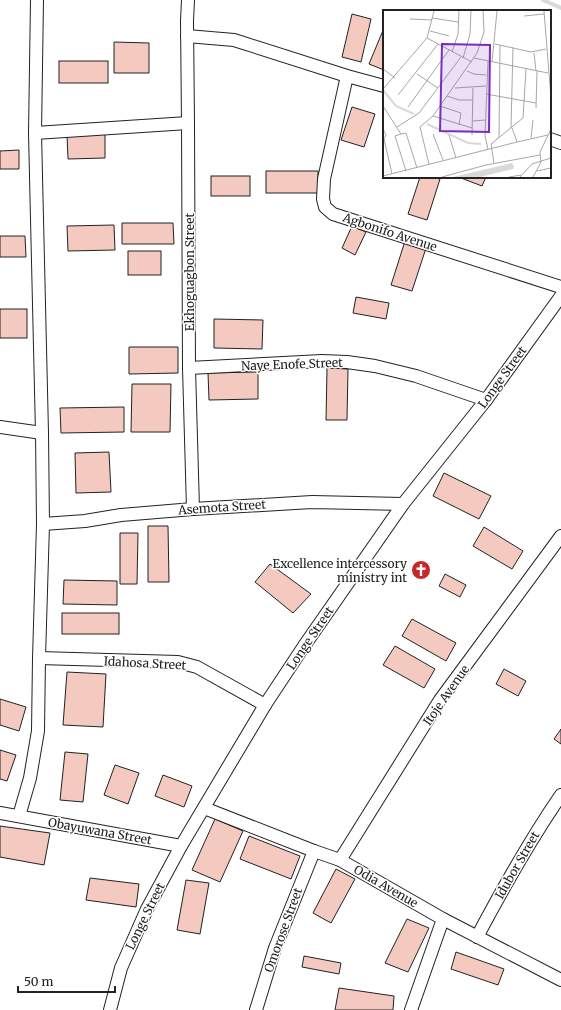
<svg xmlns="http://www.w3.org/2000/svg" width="561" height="1010" font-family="Merriweather,serif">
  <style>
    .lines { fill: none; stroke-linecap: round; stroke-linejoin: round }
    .stream { stroke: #d9d9d9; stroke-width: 4 }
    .building { fill: #f3c9c0; stroke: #222 }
    .minor-casing { stroke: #222; stroke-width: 14 }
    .minor { stroke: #fff; stroke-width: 12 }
    .labels { text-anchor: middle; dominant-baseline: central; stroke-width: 3; stroke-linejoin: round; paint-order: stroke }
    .street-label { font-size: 12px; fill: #222; stroke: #fff }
    .poi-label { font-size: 12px; fill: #222; stroke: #fff; text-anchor: end }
    .inset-river { fill: none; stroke: #d9d9d9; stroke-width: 2 }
    .inset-road { fill: none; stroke: #a7a7a7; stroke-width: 1 }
    .view { fill: #7b2cbf; fill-opacity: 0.15; stroke: #7b2cbf; stroke-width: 2 }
    .inset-edge { fill: none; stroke: #222; stroke-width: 2 }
  </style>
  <rect width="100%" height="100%" fill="#fff"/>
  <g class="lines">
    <path class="stream" d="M 543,0 L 561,8"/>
  </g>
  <g class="building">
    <path d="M 352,14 L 371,19 L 361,62 L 342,57 Z"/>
    <path d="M 384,28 L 384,70 L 369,64 Z"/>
    <path d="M 114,42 L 149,43 L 149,73 L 114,73 Z"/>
    <rect x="59" y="61" width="49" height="22"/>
    <path d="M 352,107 L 375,114 L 364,147 L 341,140 Z"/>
    <path d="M 105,133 L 105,158 L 68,159 L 67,135 Z"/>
    <path d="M 19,150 L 19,169 L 0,169 L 0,151 Z"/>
    <rect x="266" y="171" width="52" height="22"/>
    <rect x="211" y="176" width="39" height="20"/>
    <path d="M 420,177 L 433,177 L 440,179 L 427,220 L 408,214 Z"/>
    <path d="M 461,177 L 486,177 L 482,186 L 461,178 Z"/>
    <path d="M 122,223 L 173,223 L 174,244 L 122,244 Z"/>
    <path d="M 114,225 L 115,250 L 68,251 L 67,226 Z"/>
    <path d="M 352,226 L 366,232 L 355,255 L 342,248 Z"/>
    <path d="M 0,236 L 25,236 L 26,257 L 0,257 Z"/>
    <path d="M 406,238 L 427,245 L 412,291 L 391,285 Z"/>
    <rect x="128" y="251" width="33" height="24"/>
    <path d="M 356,297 L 389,303 L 386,319 L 353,313 Z"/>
    <rect x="0" y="309" width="27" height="29"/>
    <path d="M 214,319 L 263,320 L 262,349 L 214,348 Z"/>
    <path d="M 129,347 L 178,347 L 178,373 L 129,374 Z"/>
    <path d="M 327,368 L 348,369 L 347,420 L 326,420 Z"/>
    <path d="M 258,372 L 258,399 L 209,400 L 208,373 Z"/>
    <path d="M 132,384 L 171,384 L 170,432 L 131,432 Z"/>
    <path d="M 124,407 L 124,432 L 61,433 L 60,408 Z"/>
    <path d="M 109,452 L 111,492 L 76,493 L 75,453 Z"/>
    <path d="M 444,473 L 491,496 L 479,519 L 433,496 Z"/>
    <path d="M 148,526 L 168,526 L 169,582 L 148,582 Z"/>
    <path d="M 484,527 L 523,551 L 512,569 L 473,546 Z"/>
    <path d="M 120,533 L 138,533 L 137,584 L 120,584 Z"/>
    <path d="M 270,564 L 311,594 L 293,613 L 255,582 Z"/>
    <path d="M 445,574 L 466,585 L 460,597 L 439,586 Z"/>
    <path d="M 64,580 L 117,581 L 117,605 L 63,604 Z"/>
    <rect x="62" y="613" width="57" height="21"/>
    <path d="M 412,619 L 456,643 L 446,661 L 402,636 Z"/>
    <path d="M 395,646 L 435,669 L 424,688 L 383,665 Z"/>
    <path d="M 504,669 L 526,681 L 518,696 L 496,684 Z"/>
    <path d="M 67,672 L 106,674 L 103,727 L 63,725 Z"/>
    <path d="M 0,699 L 26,707 L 19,731 L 0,725 Z"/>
    <path d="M 561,729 L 561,744 L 554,739 Z"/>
    <path d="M 0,750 L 16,755 L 7,781 L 0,779 Z"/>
    <path d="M 65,752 L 88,754 L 83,802 L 60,800 Z"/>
    <path d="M 115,765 L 139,773 L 128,804 L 104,795 Z"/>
    <path d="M 163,775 L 192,786 L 184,807 L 155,796 Z"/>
    <path d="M 215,819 L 243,831 L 220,882 L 192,870 Z"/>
    <path d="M 0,826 L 50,833 L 44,865 L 0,857 Z"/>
    <path d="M 249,836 L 300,856 L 291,879 L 240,859 Z"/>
    <path d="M 336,869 L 355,879 L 331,923 L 313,913 Z"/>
    <path d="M 90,878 L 139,884 L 136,907 L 86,900 Z"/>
    <path d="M 186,880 L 209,883 L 200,934 L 177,930 Z"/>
    <path d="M 407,919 L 429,928 L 408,972 L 385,963 Z"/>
    <path d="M 456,952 L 504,969 L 498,985 L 451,969 Z"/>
    <path d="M 304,956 L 341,963 L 339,974 L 302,967 Z"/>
    <path d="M 339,988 L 394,996 L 393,1010 L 335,1010 Z"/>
  </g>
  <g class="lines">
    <g class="minor-casing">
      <g id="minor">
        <path d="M 188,0 L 187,21 L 188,123 L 189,368 L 193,509"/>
        <path d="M 187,36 L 234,40 L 347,76 L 384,86"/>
        <path d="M 347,76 L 324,179 L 323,199 L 325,207 L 333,214 L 561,287"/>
        <path d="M 35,133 L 188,123"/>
        <path d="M 550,139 L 561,143"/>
        <path d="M 189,368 L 322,361 L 347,362 L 375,366 L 416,376 L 486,400"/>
        <path d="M 0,427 L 42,433"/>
        <path d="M 43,524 L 85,521 L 121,515 L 193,509 L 312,502 L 403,504"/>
        <path d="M 39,658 L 178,662 L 197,667 L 265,705"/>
        <path d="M 204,808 L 314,851 L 340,860 L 443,919 L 561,980"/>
        <path d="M 0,813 L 181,846"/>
        <path d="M 19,816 L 30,778 L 38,731 L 39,658 L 43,524 L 42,433 L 35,133 L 37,0"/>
        <path d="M 340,860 L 440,700 L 561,536"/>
        <path d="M 477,937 C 503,888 530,840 561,795"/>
        <path d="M 110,1010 L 121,968 L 147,909 L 181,846 L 265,705 L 304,646 L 403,504 L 486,400 L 561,296"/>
        <path d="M 256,1010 L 275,948 L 314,851"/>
        <path d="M 411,1010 L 443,919"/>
      </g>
    </g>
    <use href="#minor" class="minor"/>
  </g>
  <defs>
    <g id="church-disc" transform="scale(1)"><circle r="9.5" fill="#c62828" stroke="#fff"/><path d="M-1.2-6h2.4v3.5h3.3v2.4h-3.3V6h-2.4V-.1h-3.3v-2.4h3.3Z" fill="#fff"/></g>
  </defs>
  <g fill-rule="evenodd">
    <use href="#church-disc" x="421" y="570"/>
  </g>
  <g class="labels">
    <g class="street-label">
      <text transform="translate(390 232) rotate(18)">Agbonifo Avenue</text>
      <text transform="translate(189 272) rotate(-90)">Ekhoguagbon Street</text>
      <text transform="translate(292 364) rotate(-2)">Naye Enofe Street</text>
      <text transform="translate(502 377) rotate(-54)">Longe Street</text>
      <text transform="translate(222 507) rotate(-4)">Asemota Street</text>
      <text transform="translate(310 638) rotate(-56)">Longe Street</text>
      <text transform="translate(145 663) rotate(3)">Idahosa Street</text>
      <text transform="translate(446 695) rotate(-55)">Itoje Avenue</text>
      <text transform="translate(100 831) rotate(10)">Obayuwana Street</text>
      <text transform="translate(517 865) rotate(-60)">Idubor Street</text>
      <text transform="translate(386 886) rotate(30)">Odia Avenue</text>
      <text transform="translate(145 916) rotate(-64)">Longe Street</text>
      <text transform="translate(283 930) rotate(-70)">Omorose Street</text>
    </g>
    <g class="poi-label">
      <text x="407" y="563">Excellence intercessory<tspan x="407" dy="14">ministry int</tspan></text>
    </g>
  </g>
  <g transform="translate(383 10)">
    <rect width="168" height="168" fill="#fff"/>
    <path d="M 129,153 L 131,157 L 130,159 L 97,167 L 70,167 Z" fill="#d9d9d9"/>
    <path class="inset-river" d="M 0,80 L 13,96 L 31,104M 44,114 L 85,133 L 98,134"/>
    <path class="inset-road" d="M 161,1 L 168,88M 141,6 L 161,4M 49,8 L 75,12M 27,9 L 49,10M 47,21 L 66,26M 44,28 L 89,52M 112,34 L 148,42 L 163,39M 69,42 L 75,24 L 76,1M 151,43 L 153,61M 80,48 L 87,24 L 88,1M 91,48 L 165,63M 109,52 L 114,1M 0,59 L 12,68M 84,61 L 91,64 L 103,65M 34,64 L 55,78M 72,78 L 103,76M 0,79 L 44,28 L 51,1M 103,84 L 153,93M 15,85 L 55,34M 64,86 L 76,90 L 90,90M 0,96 L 18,124M 57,96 L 78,103 L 76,115M 25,97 L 66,40M 153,98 L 154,61M 50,106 L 89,118M 90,111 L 103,110M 14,117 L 36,103 L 78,47M 128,118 L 130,37M 129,118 L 134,132 L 165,125M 0,119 L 3,125 L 1,129 L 9,164M 50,124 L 60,150M 66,125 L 73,148M 89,125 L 90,78M 116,128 L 117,35M 148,128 L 150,110M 105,139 L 102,126 L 105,51M 111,153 L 108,134 L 140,108 L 143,59M 46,154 L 37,117 L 50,106 L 94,43 L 101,22 L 100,1M 23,161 L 12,126 L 18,124 L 23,123 L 34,158M 154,161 L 168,158M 0,166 L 134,132M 59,167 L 103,155 L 157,145M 126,167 L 138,165M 137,167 L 149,154 L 168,148M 150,167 L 158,152 L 157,142 L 168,119"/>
    <path class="view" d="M 59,34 L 107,35 L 106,122 L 57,121 Z"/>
    <rect width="168" height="168" class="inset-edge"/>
  </g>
  <path d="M18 986v6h97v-6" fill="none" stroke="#222222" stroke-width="2"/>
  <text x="24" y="986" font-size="12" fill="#222222" stroke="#ffffff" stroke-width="3" paint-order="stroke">50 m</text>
</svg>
